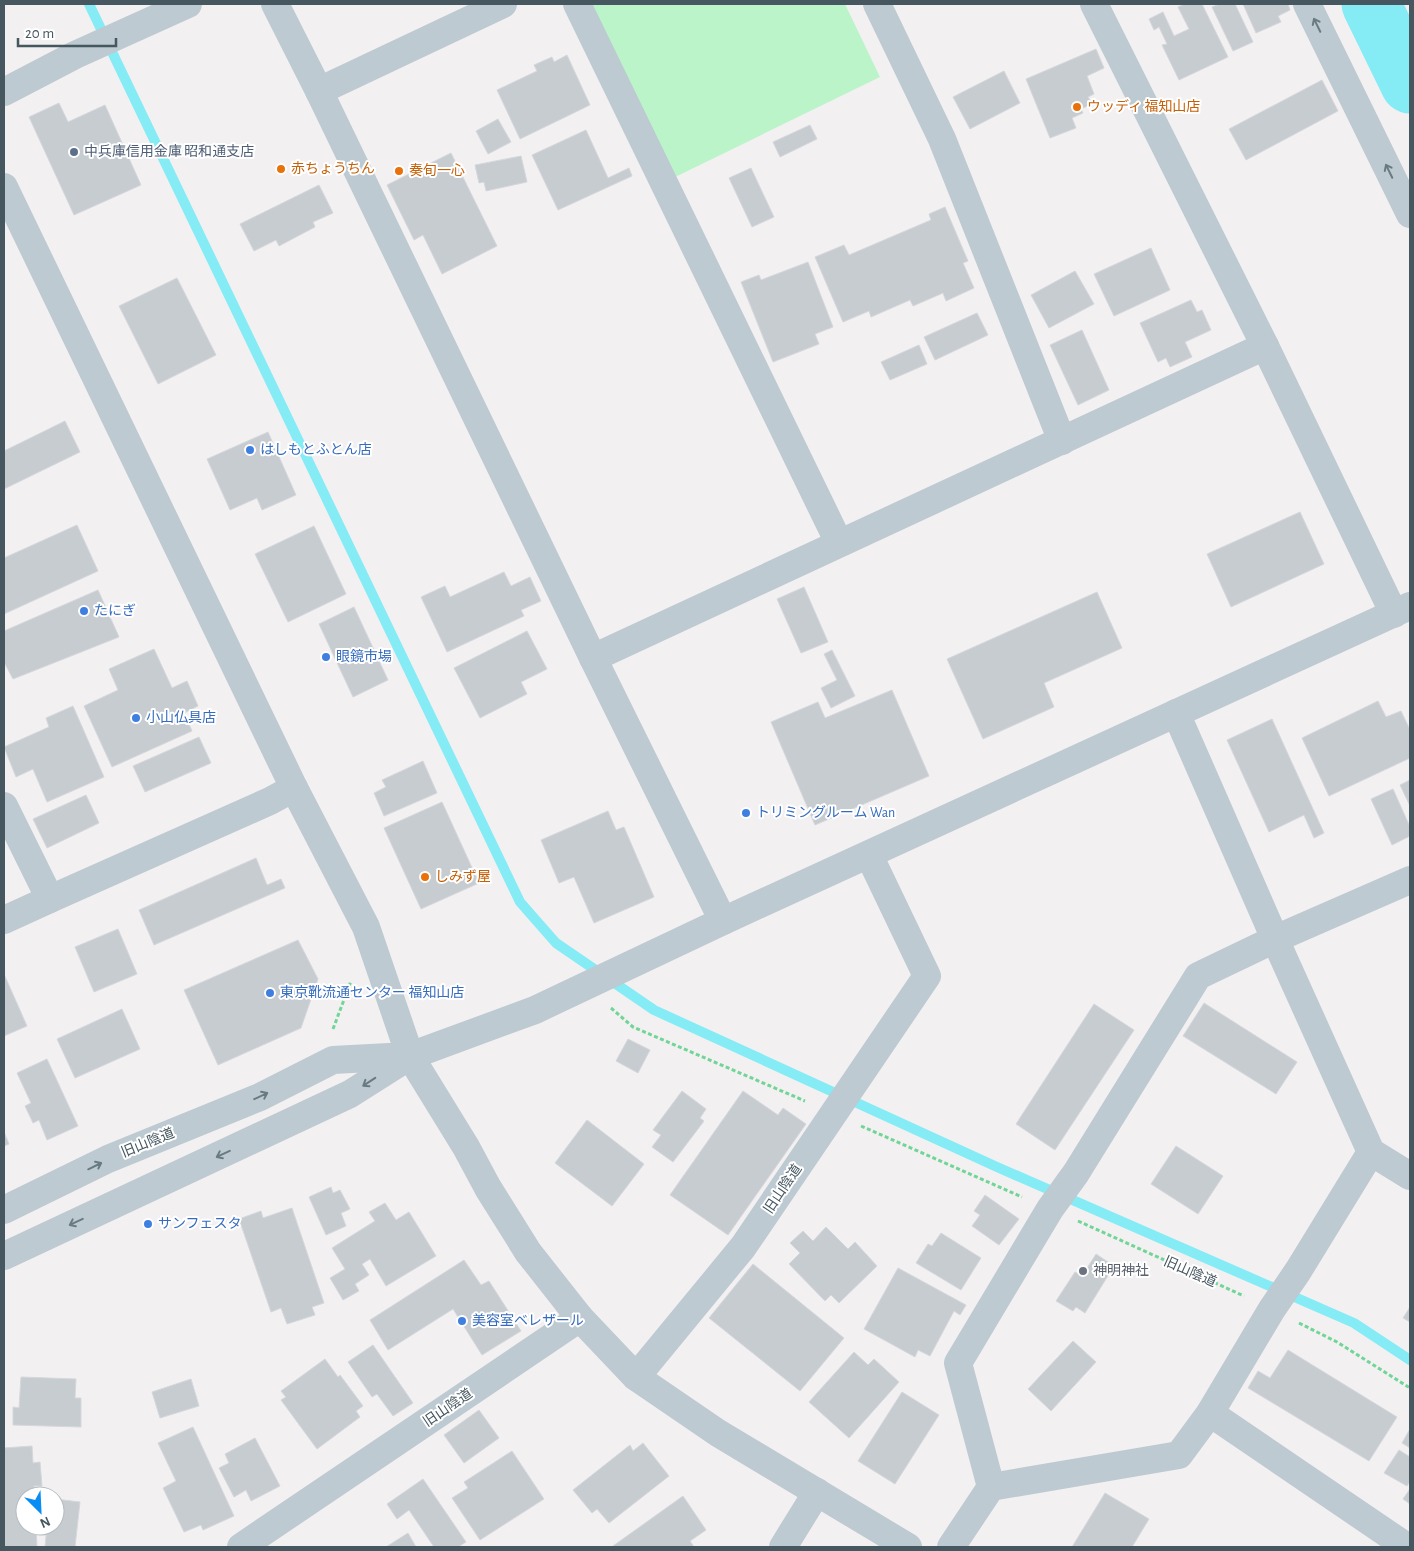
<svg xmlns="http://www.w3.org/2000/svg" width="1414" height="1551" font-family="'Alegreya Sans','Noto Sans JP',sans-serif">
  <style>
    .green { fill: #bcf4ca }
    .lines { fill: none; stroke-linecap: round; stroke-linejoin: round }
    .stream { stroke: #85ebf5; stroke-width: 10 }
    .river { stroke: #85ebf5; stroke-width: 59 }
    .building { fill: #c7ccd0; stroke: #d4d7dc }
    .path { stroke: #70d597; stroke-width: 3; stroke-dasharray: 4 2.5; stroke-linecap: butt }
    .minor { stroke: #bdcad1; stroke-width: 28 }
    .oneway { stroke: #6a7a82 }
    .food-dot { fill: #e8710a; stroke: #fff; stroke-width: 2 }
    .service-dot { fill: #5c6f8a; stroke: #fff; stroke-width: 2 }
    .shop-dot { fill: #3f7fe0; stroke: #fff; stroke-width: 2 }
    .worship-dot { fill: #6b7280; stroke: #fff; stroke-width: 2 }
    .labels { text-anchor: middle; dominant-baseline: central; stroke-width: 4; stroke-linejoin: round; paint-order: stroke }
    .food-label { font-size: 14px; fill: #c56008; stroke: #fff; text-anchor: start }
    .service-label { font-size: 14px; fill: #4e5e75; stroke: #fff; text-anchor: start }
    .shop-label { font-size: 14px; fill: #366cbe; stroke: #fff; text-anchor: start }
    .street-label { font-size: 14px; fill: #465760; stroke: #fff }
    .worship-label { font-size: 14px; fill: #5b616d; stroke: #fff; text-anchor: start }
  </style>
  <rect width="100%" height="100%" fill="#f3f0f1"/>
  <path class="green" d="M 582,4 L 845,4 L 880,77 L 667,181 Z"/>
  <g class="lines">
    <path class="stream" d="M 89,4 L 520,902 L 556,943 L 654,1010 L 997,1167 L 1354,1323 L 1410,1360"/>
    <path class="river" d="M 1371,4 L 1410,84"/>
  </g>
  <g class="building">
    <path d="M 1185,4 L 1202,4 L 1228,57 L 1179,80 L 1162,45 L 1167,44 L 1159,27 L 1154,30 L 1149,19 L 1163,12 L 1174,36 L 1189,29 L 1178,7 Z"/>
    <path d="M 1220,4 L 1235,4 L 1253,42 L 1233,51 L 1212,7 Z"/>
    <path d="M 1243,4 L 1288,4 L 1290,10 L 1278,16 L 1281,22 L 1256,33 Z"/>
    <path d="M 1096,49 L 1104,68 L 1087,76 L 1094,94 L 1088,97 L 1092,104 L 1081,109 L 1083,113 L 1072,118 L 1076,128 L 1050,138 L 1026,79 Z"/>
    <path d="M 567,55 L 590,105 L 520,139 L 497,90 L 537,71 L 534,65 L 552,57 L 554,62 Z"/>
    <path d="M 1004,71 L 1020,103 L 970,129 L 953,97 Z"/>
    <path d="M 1322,80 L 1338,111 L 1246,160 L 1229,129 Z"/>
    <path d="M 59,103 L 68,122 L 105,105 L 141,185 L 74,215 L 29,117 Z"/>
    <path d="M 498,119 L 511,142 L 488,154 L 476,131 Z"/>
    <path d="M 810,125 L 817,139 L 780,157 L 773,142 Z"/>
    <path d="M 586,130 L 608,178 L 629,168 L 632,176 L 558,210 L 532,155 Z"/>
    <path d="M 451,153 L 497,246 L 442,274 L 423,235 L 414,240 L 387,185 Z"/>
    <path d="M 521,156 L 527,182 L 486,191 L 484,182 L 479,183 L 475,165 Z"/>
    <path d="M 751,168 L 774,217 L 752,227 L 729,178 Z"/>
    <path d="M 319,185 L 333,213 L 313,222 L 315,227 L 279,246 L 276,240 L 254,251 L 240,224 Z"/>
    <path d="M 945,207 L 968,261 L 963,263 L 974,288 L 946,301 L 943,293 L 913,306 L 910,300 L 871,317 L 869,311 L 843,322 L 815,257 L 844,245 L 849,255 L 931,220 L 929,214 Z"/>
    <path d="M 1151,248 L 1170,290 L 1114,316 L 1094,274 Z"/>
    <path d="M 808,262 L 833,327 L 815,334 L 819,344 L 773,362 L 741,282 L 759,275 L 761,280 Z"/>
    <path d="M 1075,271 L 1094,304 L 1049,328 L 1031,295 Z"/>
    <path d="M 177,278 L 216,355 L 158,384 L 119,306 Z"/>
    <path d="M 1191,300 L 1197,312 L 1202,310 L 1211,330 L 1185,342 L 1192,357 L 1170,367 L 1166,358 L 1158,362 L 1140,323 Z"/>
    <path d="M 977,313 L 988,335 L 935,360 L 924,337 Z"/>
    <path d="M 1082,330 L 1109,390 L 1078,405 L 1050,345 Z"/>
    <path d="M 919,345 L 927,364 L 890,380 L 881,362 Z"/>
    <path d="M 65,421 L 80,452 L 4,489 L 4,451 Z"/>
    <path d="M 268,432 L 296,495 L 262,510 L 257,498 L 230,510 L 207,459 Z"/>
    <path d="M 1300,512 L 1324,564 L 1231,607 L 1207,554 Z"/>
    <path d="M 77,525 L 98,571 L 4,614 L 4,558 Z"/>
    <path d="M 314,526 L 346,594 L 288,622 L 255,554 Z"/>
    <path d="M 504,572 L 511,586 L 530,577 L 541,601 L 521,610 L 524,616 L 447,652 L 421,597 L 445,586 L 450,597 Z"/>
    <path d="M 804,587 L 828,642 L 801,653 L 777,599 Z"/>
    <path d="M 98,590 L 119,637 L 13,679 L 4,662 L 4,631 Z"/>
    <path d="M 1097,592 L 1122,648 L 1044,683 L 1054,707 L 983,739 L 947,659 Z"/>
    <path d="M 354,607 L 388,680 L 353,697 L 319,624 Z"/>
    <path d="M 527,631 L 547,669 L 521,682 L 527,694 L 480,718 L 454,668 Z"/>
    <path d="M 154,649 L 172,688 L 187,681 L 198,706 L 184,713 L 192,731 L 112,767 L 84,706 L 118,690 L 109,669 Z"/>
    <path d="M 832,650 L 855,696 L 831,708 L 821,688 L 837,680 L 824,654 Z"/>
    <path d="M 892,690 L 929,776 L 815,825 L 771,722 L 818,702 L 825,718 Z"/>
    <path d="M 1378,701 L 1386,717 L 1401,711 L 1410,730 L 1410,758 L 1329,796 L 1302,738 Z"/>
    <path d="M 73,706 L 104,777 L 47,802 L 33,769 L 16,777 L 4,747 L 49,727 L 46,718 Z"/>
    <path d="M 1272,719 L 1324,833 L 1314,838 L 1304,815 L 1269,832 L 1227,740 Z"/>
    <path d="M 199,737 L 211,763 L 145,792 L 133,766 Z"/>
    <path d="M 423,761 L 437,793 L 384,816 L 374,793 L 386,787 L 382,780 Z"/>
    <path d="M 1410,780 L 1410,806 L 1400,785 Z"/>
    <path d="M 1393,789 L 1410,827 L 1410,836 L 1392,845 L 1371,799 Z"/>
    <path d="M 86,795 L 99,823 L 47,848 L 33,819 Z"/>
    <path d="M 442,802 L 479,883 L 421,909 L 384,828 Z"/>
    <path d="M 608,811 L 616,830 L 624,827 L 654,897 L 594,923 L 574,877 L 559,883 L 541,840 Z"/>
    <path d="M 256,858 L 267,885 L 281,879 L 285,888 L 154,945 L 139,910 Z"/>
    <path d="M 118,929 L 137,974 L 94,992 L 75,947 Z"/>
    <path d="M 298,940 L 318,979 L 301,1028 L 218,1065 L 184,990 Z"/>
    <path d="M 4,974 L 27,1026 L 4,1036 Z"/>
    <path d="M 1204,1003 L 1297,1062 L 1276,1094 L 1183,1036 Z"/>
    <path d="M 1094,1004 L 1134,1030 L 1055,1150 L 1016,1124 Z"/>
    <path d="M 122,1009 L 140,1049 L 75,1078 L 57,1039 Z"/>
    <path d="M 628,1039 L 650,1050 L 638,1073 L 616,1061 Z"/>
    <path d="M 47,1059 L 78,1126 L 47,1140 L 39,1120 L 33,1123 L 25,1106 L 31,1103 L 17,1073 Z"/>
    <path d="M 682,1091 L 706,1109 L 700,1118 L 704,1121 L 673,1162 L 652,1147 L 661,1135 L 653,1130 Z"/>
    <path d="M 743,1091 L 778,1115 L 783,1108 L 806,1124 L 728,1235 L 670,1195 Z"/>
    <path d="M 587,1120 L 644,1164 L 612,1206 L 555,1163 Z"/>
    <path d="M 4,1132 L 9,1144 L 4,1146 Z"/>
    <path d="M 1176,1146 L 1223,1176 L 1198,1214 L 1151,1184 Z"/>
    <path d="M 331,1187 L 333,1193 L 340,1190 L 350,1209 L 341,1213 L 346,1226 L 326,1235 L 309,1197 Z"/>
    <path d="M 985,1195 L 1019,1219 L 999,1245 L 972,1226 L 980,1215 L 974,1211 Z"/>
    <path d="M 385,1203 L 396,1220 L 409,1212 L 436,1256 L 386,1286 L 370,1259 L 362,1264 L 369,1275 L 355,1284 L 359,1291 L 343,1300 L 330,1278 L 345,1269 L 332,1248 L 375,1221 L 369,1212 Z"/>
    <path d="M 292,1208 L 324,1303 L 312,1307 L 315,1315 L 287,1324 L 281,1308 L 271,1312 L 239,1219 L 261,1211 L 263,1218 Z"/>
    <path d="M 826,1227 L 848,1249 L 855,1242 L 877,1266 L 839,1303 L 831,1295 L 825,1301 L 789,1264 L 800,1253 L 790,1243 L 803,1231 L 813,1241 Z"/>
    <path d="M 941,1233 L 981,1258 L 961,1290 L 916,1263 L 928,1244 L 932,1246 Z"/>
    <path d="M 1096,1254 L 1114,1266 L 1085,1313 L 1076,1307 L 1073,1311 L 1056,1301 L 1075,1272 L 1082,1276 Z"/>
    <path d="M 464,1260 L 481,1285 L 489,1281 L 521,1331 L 482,1355 L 453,1309 L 388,1350 L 370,1320 Z"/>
    <path d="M 753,1264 L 844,1338 L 800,1391 L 709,1318 Z"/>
    <path d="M 898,1268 L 966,1305 L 960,1315 L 954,1311 L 930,1356 L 918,1350 L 915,1357 L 864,1329 Z"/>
    <path d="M 1410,1307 L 1410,1322 L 1403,1318 Z"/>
    <path d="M 1073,1341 L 1096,1362 L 1051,1411 L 1028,1389 Z"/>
    <path d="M 373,1345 L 413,1403 L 393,1416 L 377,1394 L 372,1397 L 348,1362 Z"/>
    <path d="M 1288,1350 L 1397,1417 L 1369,1461 L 1248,1388 L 1258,1371 L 1270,1378 Z"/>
    <path d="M 854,1352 L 868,1365 L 874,1359 L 899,1382 L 849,1438 L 809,1402 Z"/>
    <path d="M 325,1359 L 338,1377 L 340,1375 L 363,1406 L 356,1411 L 360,1417 L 317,1449 L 281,1400 L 286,1397 L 281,1391 Z"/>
    <path d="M 21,1377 L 76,1379 L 75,1398 L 81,1398 L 81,1427 L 13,1425 L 13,1407 L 19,1408 Z"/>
    <path d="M 191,1379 L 199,1406 L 160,1418 L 152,1392 Z"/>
    <path d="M 902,1392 L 939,1415 L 895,1484 L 858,1461 Z"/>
    <path d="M 479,1410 L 499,1438 L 464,1463 L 444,1435 Z"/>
    <path d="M 193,1427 L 234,1516 L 203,1530 L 201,1525 L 184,1532 L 163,1488 L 176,1481 L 158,1443 Z"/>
    <path d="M 1410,1429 L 1410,1448 L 1402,1443 Z"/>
    <path d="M 255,1438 L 280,1486 L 251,1501 L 246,1490 L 234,1497 L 219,1468 L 229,1463 L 225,1454 Z"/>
    <path d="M 643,1443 L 669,1476 L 609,1523 L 597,1509 L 592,1513 L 573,1490 L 630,1445 L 633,1451 Z"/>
    <path d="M 32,1446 L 33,1463 L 40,1462 L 42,1486 L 34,1486 L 34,1496 L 25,1496 L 25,1526 L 36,1526 L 37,1547 L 4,1547 L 4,1448 Z"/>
    <path d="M 1399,1450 L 1410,1457 L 1410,1481 L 1407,1486 L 1384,1473 Z"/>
    <path d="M 512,1451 L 544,1499 L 480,1540 L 452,1498 L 468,1488 L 464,1482 Z"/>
    <path d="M 423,1479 L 466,1542 L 458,1547 L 434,1547 L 409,1510 L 397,1519 L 387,1504 Z"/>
    <path d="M 1410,1489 L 1410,1504 L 1403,1499 Z"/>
    <path d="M 1105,1493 L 1149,1519 L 1132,1547 L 1072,1547 Z"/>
    <path d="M 683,1496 L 706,1530 L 690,1541 L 694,1547 L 614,1547 L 613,1546 Z"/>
    <path d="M 55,1499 L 80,1502 L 75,1547 L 45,1547 L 47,1526 L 55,1526 Z"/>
    <path d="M 408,1533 L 416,1547 L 386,1547 Z"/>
  </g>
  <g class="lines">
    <g class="path">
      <path d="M 611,1008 L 633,1027 L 805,1101"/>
      <path d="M 333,1029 L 351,981"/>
      <path d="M 861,1126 L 1022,1197"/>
      <path d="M 1078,1221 L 1244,1296"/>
      <path d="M 1299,1323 L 1337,1342 L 1410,1388"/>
    </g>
    <g class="minor">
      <path d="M 275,4 L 319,91 L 593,658 L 723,921"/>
      <path d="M 577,4 L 839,543"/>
      <path d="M 877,4 L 942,139 L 1062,441"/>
      <path d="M 1094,4 L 1265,346 L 1394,614"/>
      <path d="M 1307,4 L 1410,214"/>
      <path d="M 319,91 L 503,4"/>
      <path d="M 4,92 L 75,55 L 188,4"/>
      <path d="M 4,187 L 294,788 L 366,927 L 410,1056 L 466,1147 L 488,1188 L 528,1252 L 580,1318 L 636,1377 L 718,1433 L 908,1547"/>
      <path d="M 593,658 L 1265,346"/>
      <path d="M 1176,713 L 1275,939 L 1371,1152 L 1410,1176"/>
      <path d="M 4,806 L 50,899 L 4,920"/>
      <path d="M 50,899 L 270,801 L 294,788"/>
      <path d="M 4,1210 L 108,1159 L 260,1097 L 333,1060 L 408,1056"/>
      <path d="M 4,1256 L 350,1094 L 410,1056 L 535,1010 L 723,921 L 1410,606"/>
      <path d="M 636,1377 L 743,1247 L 927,976 L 869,855"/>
      <path d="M 1210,1413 L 1407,1547"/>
      <path d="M 991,1487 L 958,1363 L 1050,1209 L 1076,1173 L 1198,976 L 1275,939 L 1410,880"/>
      <path d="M 241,1547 L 580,1318"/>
      <path d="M 783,1547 L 817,1492"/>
      <path d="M 951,1547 L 991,1487 L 1179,1455 L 1210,1413 L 1272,1309 L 1298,1271 L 1371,1152"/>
    </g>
  </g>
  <defs><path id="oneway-shaft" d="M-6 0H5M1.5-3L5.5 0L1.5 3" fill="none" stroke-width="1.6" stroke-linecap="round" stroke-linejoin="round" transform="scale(1.25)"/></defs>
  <g class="oneway">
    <use href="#oneway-shaft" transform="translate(1317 25) rotate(-116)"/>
    <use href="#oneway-shaft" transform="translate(1389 171) rotate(-116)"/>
    <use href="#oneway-shaft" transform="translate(369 1082) rotate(147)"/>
    <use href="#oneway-shaft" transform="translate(261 1096) rotate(-25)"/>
    <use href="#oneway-shaft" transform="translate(223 1154) rotate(155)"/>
    <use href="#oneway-shaft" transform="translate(95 1166) rotate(-26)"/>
    <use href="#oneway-shaft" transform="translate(76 1222) rotate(155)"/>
  </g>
  <g class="food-dot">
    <circle cx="1077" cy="107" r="5"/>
    <circle cx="281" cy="169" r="5"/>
    <circle cx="399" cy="171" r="5"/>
    <circle cx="425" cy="877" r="5"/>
  </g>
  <circle class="service-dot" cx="74" cy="152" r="5"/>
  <g class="shop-dot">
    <circle cx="250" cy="450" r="5"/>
    <circle cx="84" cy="611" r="5"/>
    <circle cx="326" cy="657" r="5"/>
    <circle cx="136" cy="718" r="5"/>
    <circle cx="746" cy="813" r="5"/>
    <circle cx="270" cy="993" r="5"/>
    <circle cx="148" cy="1224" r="5"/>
    <circle cx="462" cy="1321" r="5"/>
  </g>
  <circle class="worship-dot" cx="1083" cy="1271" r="5"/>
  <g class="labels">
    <g class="food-label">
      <text x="1087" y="107">ウッディ 福知山店</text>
      <text x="291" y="169">赤ちょうちん</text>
      <text x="409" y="171">奏旬一心</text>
      <text x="435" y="877">しみず屋</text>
    </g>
    <g class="service-label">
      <text x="84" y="152">中兵庫信用金庫 昭和通支店</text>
    </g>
    <g class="shop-label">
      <text x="260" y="450">はしもとふとん店</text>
      <text x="94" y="611">たにぎ</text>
      <text x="336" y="657">眼鏡市場</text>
      <text x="146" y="718">小山仏具店</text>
      <text x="756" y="813">トリミングルーム Wan</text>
      <text x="280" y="993">東京靴流通センター 福知山店</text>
      <text x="158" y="1224">サンフェスタ</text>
      <text x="472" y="1321">美容室ベレザール</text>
    </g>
    <g class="street-label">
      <text transform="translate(148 1143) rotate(-22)">旧山陰道</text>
      <text transform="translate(783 1189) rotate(-56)">旧山陰道</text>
      <text transform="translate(1190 1272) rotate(24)">旧山陰道</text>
      <text transform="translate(448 1408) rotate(-34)">旧山陰道</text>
    </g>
    <g class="worship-label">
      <text x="1093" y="1271">神明神社</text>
    </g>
  </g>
  <rect width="1414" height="1551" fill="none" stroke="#465760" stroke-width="10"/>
  <g transform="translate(40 1511) rotate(156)"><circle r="24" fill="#ffffff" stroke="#b5bcbf"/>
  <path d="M0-4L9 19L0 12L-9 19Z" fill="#088df5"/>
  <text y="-8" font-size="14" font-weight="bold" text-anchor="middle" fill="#465760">N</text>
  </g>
  <path d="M18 38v8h98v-8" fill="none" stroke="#465760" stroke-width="2.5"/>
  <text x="25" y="38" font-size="15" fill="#465760" stroke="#ffffff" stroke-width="4" paint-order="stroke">20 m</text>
</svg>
